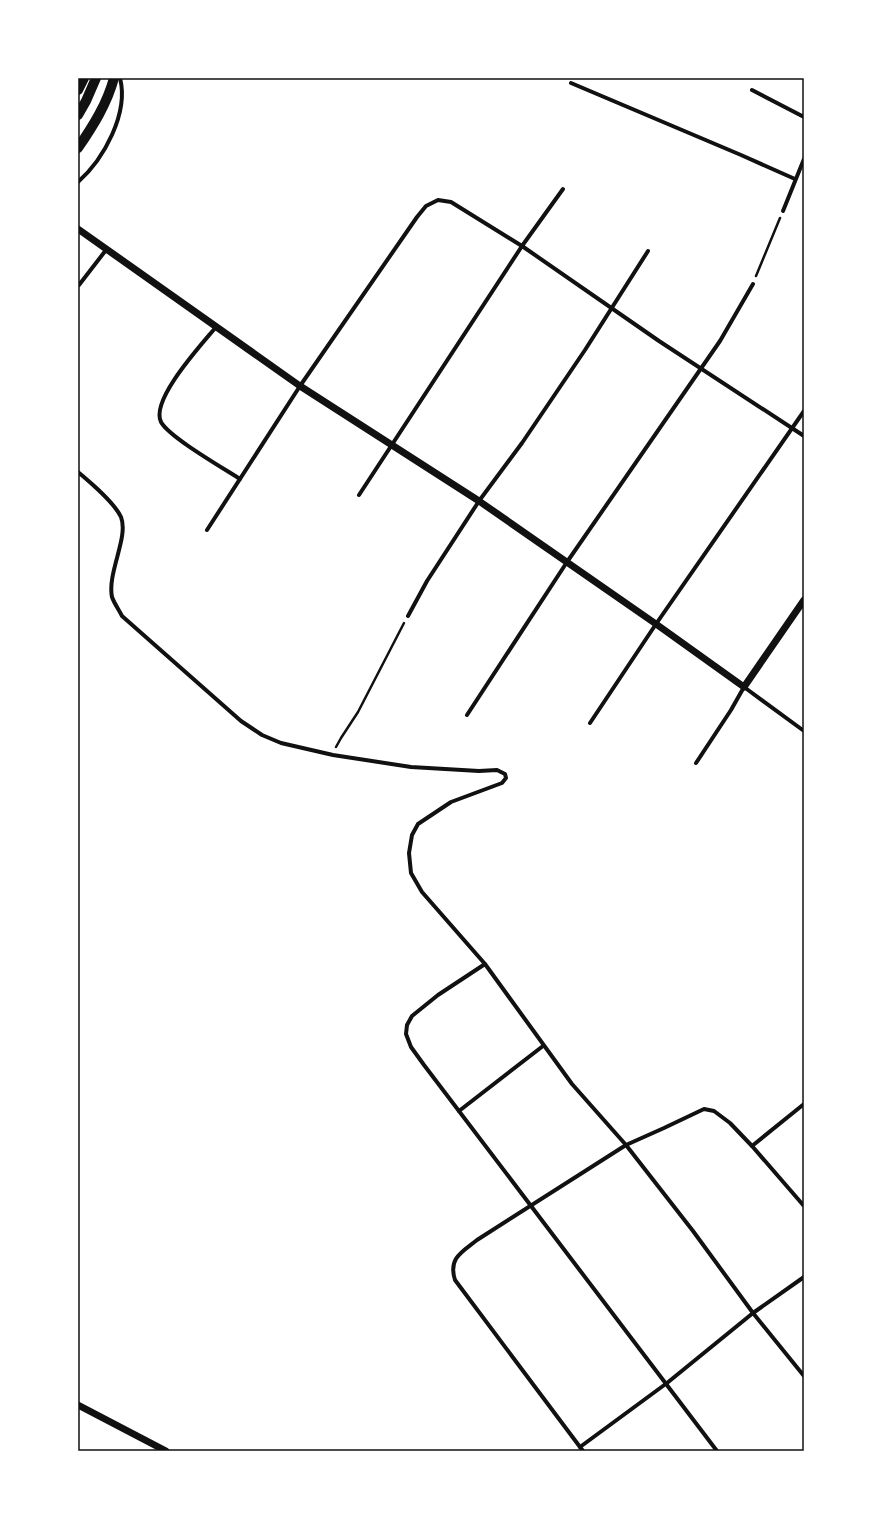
<svg xmlns="http://www.w3.org/2000/svg" width="882" height="1529" font-family="Lora,serif">
  <style>
    .lines { fill: none; stroke-linecap: round; stroke-linejoin: round }
    .path { stroke: #111; stroke-width: 2.5 }
    .minor { stroke: #111; stroke-width: 4 }
    .tertiary { stroke: #111; stroke-width: 7 }
    .primary { stroke: #111; stroke-width: 10 }
    .neatline { fill: none; stroke: #111; stroke-width: 1.5 }
  </style>
  <rect width="100%" height="100%" fill="#fff"/>
  <g class="lines">
    <g class="path">
      <path d="M 756,276 L 780,218"/>
      <path d="M 336,747 L 341,738 L 358,712 L 404,623"/>
    </g>
    <g class="minor">
      <path d="M 571,83 L 741,155 L 795,179"/>
      <path d="M 752,90 L 804,117"/>
      <path d="M 78,182 C 104,159 129,113 120,78"/>
      <path d="M 783,211 L 804,159"/>
      <path d="M 79,285 L 106,250"/>
      <path d="M 216,327 C 202,344 150,400 161,422 C 169,437 223,468 240,479"/>
      <path d="M 78,472 C 91,483 114,502 121,517 C 129,537 107,573 112,597 C 114,603 119,610 122,616 L 241,721 L 262,735 L 281,743 L 333,755 L 411,767 L 479,771 L 497,770 L 505,774 L 506,778 L 502,783 L 451,802 L 418,824 L 412,835 L 409,853 L 411,873 L 422,892 L 485,964 L 572,1084 L 626,1145 L 693,1231 L 753,1313 L 804,1376"/>
      <path d="M 359,495 L 522,246 L 563,189"/>
      <path d="M 207,530 L 300,386 L 417,217 L 426,206 L 438,200 L 451,202 L 522,246 L 659,341 L 804,436"/>
      <path d="M 408,616 L 427,581 L 479,501 L 522,443 L 585,350 L 648,251"/>
      <path d="M 467,715 L 567,562 L 720,341 L 753,284"/>
      <path d="M 590,723 L 656,624 L 804,411"/>
      <path d="M 696,763 L 731,710 L 744,687 L 804,731"/>
      <path d="M 485,964 L 438,995 L 412,1016 L 407,1025 L 406,1034 L 411,1047 L 424,1065 L 717,1451"/>
      <path d="M 459,1111 L 543,1046"/>
      <path d="M 752,1146 L 804,1104"/>
      <path d="M 580,1447 L 667,1383 L 753,1313 L 804,1277"/>
      <path d="M 583,1451 L 455,1280 C 448,1258 462,1252 477,1240 L 626,1145 L 664,1128 L 704,1109 L 714,1111 L 730,1123 L 752,1146 L 804,1206"/>
    </g>
    <g class="tertiary">
      <path d="M 78,229 L 300,386 L 479,501 L 656,624 L 744,687 L 804,600"/>
      <path d="M 78,1405 L 166,1451"/>
    </g>
    <g class="primary">
      <path d="M 78,90 L 84,78"/>
      <path d="M 78,115 L 86,101 L 96,78"/>
      <path d="M 78,148 C 93,126 107,104 114,78"/>
    </g>
  </g>
  <rect width="882" height="1529" fill="none" stroke="#ffffff" stroke-width="158"/>
  <rect x="79" y="79" width="724" height="1371" class="neatline"/>
</svg>
